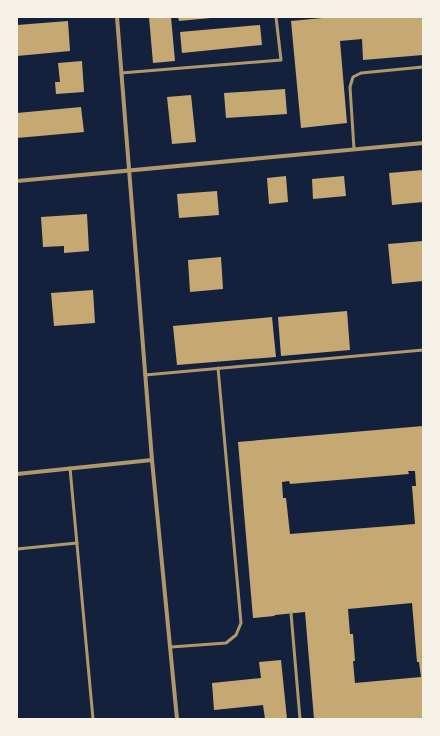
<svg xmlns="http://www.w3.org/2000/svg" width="440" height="736" font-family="'IBM Plex Sans',sans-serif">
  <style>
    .building { fill: #c6a872; fill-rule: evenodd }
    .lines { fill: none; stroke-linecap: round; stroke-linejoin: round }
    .service { stroke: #b1986c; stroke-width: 3 }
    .minor { stroke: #b1986c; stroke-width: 4 }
  </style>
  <rect width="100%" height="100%" fill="#14213d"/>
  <g class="building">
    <path d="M 149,17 L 171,17 L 175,61 L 153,63 Z"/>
    <path d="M 178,17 L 211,17 L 211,18 L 179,21 Z"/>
    <path d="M 333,17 L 423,17 L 423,55 L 363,60 L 362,39 L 340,41 L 347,123 L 301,128 L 291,21 Z"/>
    <path d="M 68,21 L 70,51 L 17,56 L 17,25 Z"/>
    <path d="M 260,25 L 262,45 L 182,53 L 180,32 Z"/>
    <path d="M 82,61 L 84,92 L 56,94 L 55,82 L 60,82 L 58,63 Z"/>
    <path d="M 285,89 L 287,114 L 226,118 L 224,93 Z"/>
    <path d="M 191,95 L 196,142 L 172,144 L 167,97 Z"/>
    <path d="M 81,107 L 84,132 L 17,138 L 17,113 Z"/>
    <path d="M 423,170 L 423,202 L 392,205 L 389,173 Z"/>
    <path d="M 286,176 L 288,202 L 269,204 L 267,178 Z"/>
    <path d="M 344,176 L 346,196 L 313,199 L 312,179 Z"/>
    <path d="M 217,191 L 219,215 L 179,218 L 177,194 Z"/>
    <path d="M 87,214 L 89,251 L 64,253 L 64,246 L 43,247 L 41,217 Z"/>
    <path d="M 423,241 L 423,281 L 392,284 L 388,244 Z"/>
    <path d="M 221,257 L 223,289 L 190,292 L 188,260 Z"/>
    <path d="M 93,290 L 95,323 L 54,326 L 51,293 Z"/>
    <path d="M 347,311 L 350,350 L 281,356 L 278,317 Z"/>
    <path d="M 272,317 L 276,357 L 177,365 L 173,326 Z"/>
    <path d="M 423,426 L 423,719 L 314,719 L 305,612 L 275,615 L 274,616 L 253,618 L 238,442 ZM 408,471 L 415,471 L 416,486 L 412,486 L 415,524 L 290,534 L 286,498 L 283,498 L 282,482 L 289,481 L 290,484 L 409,474 ZM 412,603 L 417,662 L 419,662 L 421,677 L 355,683 L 353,661 L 355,661 L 353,634 L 350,634 L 348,609 Z"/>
    <path d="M 281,660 L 287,719 L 265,719 L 263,705 L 214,710 L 212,683 L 261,678 L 259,662 Z"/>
  </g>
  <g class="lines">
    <g class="service">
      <path d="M 121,73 L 281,60 L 276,17"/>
      <path d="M 354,149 L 350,87 L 353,77 L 361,73 L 423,67"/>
      <path d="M 145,375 L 423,350"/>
      <path d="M 70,468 L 93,719"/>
      <path d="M 17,549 L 77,543"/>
      <path d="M 291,613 L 300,719"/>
      <path d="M 171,647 L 226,643 L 236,635 L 241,623 L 218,368"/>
    </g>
    <g class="minor">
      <path d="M 117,17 L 152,460 L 177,719"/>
      <path d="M 17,181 L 423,143"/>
      <path d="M 17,474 L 152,460"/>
    </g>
  </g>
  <rect width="440" height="736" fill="none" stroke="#f6f1e7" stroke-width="36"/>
</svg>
